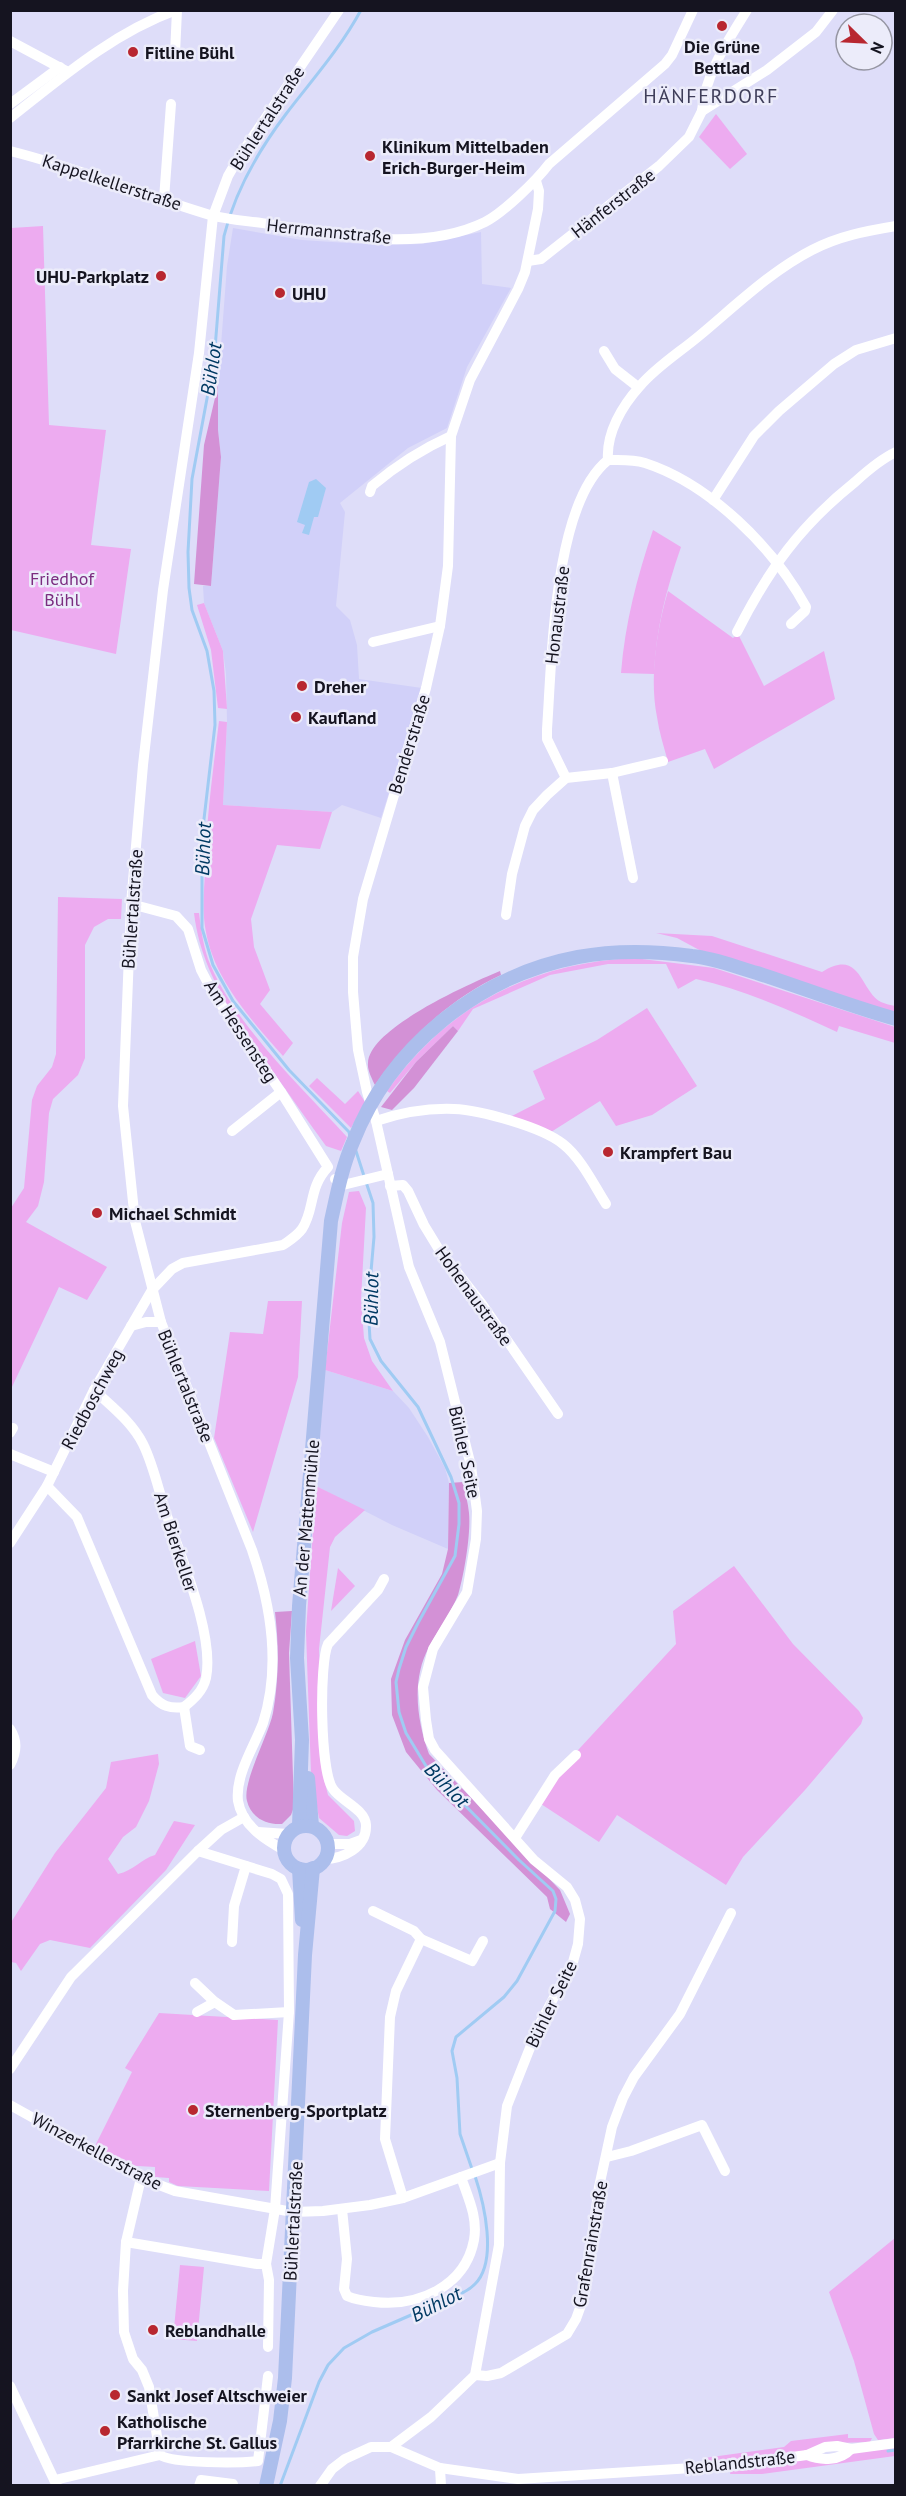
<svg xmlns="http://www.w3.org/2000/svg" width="906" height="2496" font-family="'PT Sans',sans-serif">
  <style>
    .built { fill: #d1d0f9 }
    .green { fill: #edabf0 }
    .forest { fill: #d391d6 }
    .water { fill: #a0cbf3 }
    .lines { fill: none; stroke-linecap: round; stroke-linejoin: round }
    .stream { stroke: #a0cbf3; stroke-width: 3 }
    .minor { stroke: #fff; stroke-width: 10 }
    .major { stroke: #acbeec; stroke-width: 14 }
    .poi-dot { fill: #b82730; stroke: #ececfa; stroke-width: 2 }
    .labels { text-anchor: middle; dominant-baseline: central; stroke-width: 5; stroke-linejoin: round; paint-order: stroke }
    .poi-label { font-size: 18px; font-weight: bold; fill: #151420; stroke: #ececfa; text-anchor: start }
    .street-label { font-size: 18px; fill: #151420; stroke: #ececfa }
    .park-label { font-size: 18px; fill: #7b2d80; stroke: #ececfa }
    .neighbourhood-label { font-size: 20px; letter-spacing: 1.5px; fill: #3f3e5a; stroke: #ececfa }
    .water-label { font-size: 20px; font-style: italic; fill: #003962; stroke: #ececfa }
  </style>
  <rect width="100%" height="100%" fill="#deddf9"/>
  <g class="built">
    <path d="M 233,228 L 302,240 L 379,245 L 422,244 L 481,232 L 482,284 L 511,288 L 467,367 L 447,428 L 408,448 L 340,503 L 345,512 L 336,606 L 350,620 L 357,645 L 359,679 L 422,688 L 381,818 L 342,805 L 332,812 L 223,805 L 227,722 L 226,674 L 223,651 L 204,603 L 203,586 L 211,586 L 221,457 L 218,430 L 218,385 L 227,266 Z"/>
    <path d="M 325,1370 L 393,1391 L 409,1408 L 428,1437 L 445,1468 L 449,1483 L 448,1549 L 392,1525 L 316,1486 Z"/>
  </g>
  <g class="green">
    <path d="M 716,114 L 747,154 L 730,169 L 699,137 Z"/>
    <path d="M 43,226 L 49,425 L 106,430 L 91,545 L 131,549 L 116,654 L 11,630 L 11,228 Z"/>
    <path d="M 653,530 L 681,547 C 666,590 656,629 654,674 L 621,673 C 625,623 637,577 653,530 Z"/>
    <path d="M 668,591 L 733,638 L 738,634 L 764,686 L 824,651 L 835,699 L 714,769 L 705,749 L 668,762 C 664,747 659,732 657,717 C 649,678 657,628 668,591 Z"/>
    <path d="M 204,603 L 223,651 L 227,709 L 218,708 L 211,650 L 197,605 Z"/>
    <path d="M 219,721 L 227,722 L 223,805 L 332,812 L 320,849 L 277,845 L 251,919 L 254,947 L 270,990 L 260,1004 L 293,1043 L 283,1056 C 252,1021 214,979 206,932 C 202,913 204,891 205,872 C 206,821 213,771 219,721 Z"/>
    <path d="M 58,897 L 122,899 L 121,919 L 108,919 L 94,927 L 85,945 L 85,1058 L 78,1075 L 53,1099 L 49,1113 L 44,1182 L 38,1206 L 26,1222 L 107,1267 L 87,1300 L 59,1287 L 11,1389 L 11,1208 L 24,1188 L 32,1100 L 37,1086 L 52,1067 L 56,1054 Z"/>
    <path d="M 194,913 L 199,913 C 201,929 203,944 208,959 C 232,1022 302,1088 347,1137 L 341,1151 L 326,1146 C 305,1117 285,1089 265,1060 C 232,1014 201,971 194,913 Z"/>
    <path d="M 656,933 L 712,936 L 822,972 C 861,947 860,991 881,1002 C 885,1004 891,1005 895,1006 L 895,1014 L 703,952 L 677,938 Z"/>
    <path d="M 634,958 L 714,968 L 895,1027 L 895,1043 L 839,1026 L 837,1032 C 792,1011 745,990 696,979 L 678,989 L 666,964 L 608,964 L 550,975 L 473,1009 L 458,1031 L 453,1026 L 416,1062 L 390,1093 L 387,1091 C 447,1006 531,963 634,958 Z"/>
    <path d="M 647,1008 L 697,1086 L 652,1115 L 616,1126 L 600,1101 L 551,1132 L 510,1117 L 545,1099 L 533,1071 L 597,1040 Z"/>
    <path d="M 317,1078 L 345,1104 L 358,1091 L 365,1102 L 351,1128 L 309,1086 Z"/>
    <path d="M 359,1191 L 366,1208 L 361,1300 L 364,1338 L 372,1361 L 393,1391 L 325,1370 L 342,1223 L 349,1192 Z"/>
    <path d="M 268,1301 L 302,1301 L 298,1377 L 253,1532 L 214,1438 L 230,1332 L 263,1334 Z"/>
    <path d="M 316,1486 L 365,1510 L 335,1537 L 330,1547 L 319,1649 L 324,1779 L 328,1795 L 354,1821 L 355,1831 L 347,1836 L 339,1835 L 319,1818 L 311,1774 L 306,1632 Z"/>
    <path d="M 734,1566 L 793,1644 L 859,1711 L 863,1718 L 861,1724 L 805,1790 L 743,1857 L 726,1885 L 617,1815 L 599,1842 L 541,1804 L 555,1775 L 676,1644 L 673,1611 Z"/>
    <path d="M 338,1568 L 355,1586 L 331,1611 Z"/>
    <path d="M 195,1641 L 201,1676 L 185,1698 L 163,1693 L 151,1659 Z"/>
    <path d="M 158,1754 L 159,1764 L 149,1801 L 136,1827 L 123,1837 L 108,1859 L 118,1874 C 133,1871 141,1859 155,1855 L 174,1821 L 195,1825 L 166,1870 L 90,1948 L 50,1940 L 40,1944 L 21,1971 L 16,1963 L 11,1962 L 10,1924 L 55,1853 L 106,1788 L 111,1762 Z"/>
    <path d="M 159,2013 L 278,2020 L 269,2191 L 178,2186 L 169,2182 L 169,2178 L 155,2177 L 155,2167 L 121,2165 L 94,2148 L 132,2072 L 125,2068 Z"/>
    <path d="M 895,2238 L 895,2438 L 878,2440 L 874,2434 L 854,2361 L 829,2292 Z"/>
    <path d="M 180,2265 L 204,2267 L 197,2341 L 173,2339 Z"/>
    <path d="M 848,2434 L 848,2438 L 872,2438 L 870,2442 L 836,2443 L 804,2451 L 707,2463 L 704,2458 L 784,2447 L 791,2441 Z"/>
    <path d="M 895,2447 L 895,2456 L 762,2474 L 730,2474 L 731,2470 Z"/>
  </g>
  <g class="forest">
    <path d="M 218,385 L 218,430 L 221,457 L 211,586 L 194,584 L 204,445 Z"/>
    <path d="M 500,971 L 501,975 C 451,998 406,1040 375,1085 C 372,1079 367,1069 368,1063 C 369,1028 471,983 500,971 Z"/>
    <path d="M 453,1026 L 458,1031 L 414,1088 L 392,1110 L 381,1107 L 416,1062 Z"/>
    <path d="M 463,1482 C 465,1492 468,1503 469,1513 C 471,1534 464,1575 458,1595 C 451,1613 438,1630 429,1647 C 411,1680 417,1721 429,1754 L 560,1890 L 570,1914 L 566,1922 L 550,1909 L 547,1897 L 437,1790 L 406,1752 L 392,1715 L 391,1679 L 405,1640 L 442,1574 L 448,1549 L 449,1483 Z"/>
    <path d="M 292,1611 L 289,1653 L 294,1807 L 291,1815 L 282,1824 C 267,1825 251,1818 247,1801 C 242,1783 268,1736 273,1713 C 279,1678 279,1647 275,1612 Z"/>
  </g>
  <path class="water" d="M 316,479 L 326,488 L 318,517 L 314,517 L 309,535 L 302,533 L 305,525 L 297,522 L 309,482 Z"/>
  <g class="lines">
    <g class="stream">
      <path d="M 350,1137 L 349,1132 L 289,1070 L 233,1001 L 213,965 L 202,928 L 202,836 L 215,725 L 214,691 L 207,651 L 192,610 L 189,588 L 188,552 L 192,479 L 214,361 L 224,236 C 235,191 258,151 286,114 C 312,80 340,49 361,10"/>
      <path d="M 355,1148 L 364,1176"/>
      <path d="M 366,1182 L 373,1203 L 374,1237 L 368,1306 L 370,1339 L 381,1361 L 418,1407 L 451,1477 L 459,1503 L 459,1524 L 455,1556 L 418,1623 L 406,1647 L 399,1669 L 396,1682 L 399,1712 L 406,1733 L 426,1766 L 519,1860 L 553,1891 L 556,1899 L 555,1911 L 517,1981 L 504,1997 L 456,2037 L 452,2051 L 457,2078 L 460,2134 L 472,2169"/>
      <path d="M 888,2451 L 896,2450"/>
      <path d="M 280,2486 L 319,2382 L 328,2365 L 344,2348 L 372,2332 L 464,2292 C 468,2290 472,2287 475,2284 C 498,2261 484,2203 475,2176"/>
    </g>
    <g class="minor">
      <path d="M 10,41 L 68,72"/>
      <path d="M 175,54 L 177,10"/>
      <path d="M 10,104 L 60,67"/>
      <path d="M 702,111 C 705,74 728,41 747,10"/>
      <path d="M 10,118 C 62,77 113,33 176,10"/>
      <path d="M 10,151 C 79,168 143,195 210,215 C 228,220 250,221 269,224 C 335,235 422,253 485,222 C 503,213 536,181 549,164 L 665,64 L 672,55 L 693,10"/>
      <path d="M 164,199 L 171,104"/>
      <path d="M 528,261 L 541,259 L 659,166 L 689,137 L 702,111 L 767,70 L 816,32 L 833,10"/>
      <path d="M 604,351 L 615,369 L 638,387"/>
      <path d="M 608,460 C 606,433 622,406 640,386 C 656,367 680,352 699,336 C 735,306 771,271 812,250 C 839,236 866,231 896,226"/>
      <path d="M 370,492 L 372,486 C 397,465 422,449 451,436"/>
      <path d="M 713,500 L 754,436 L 779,411 L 834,364 L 856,350 L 896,338"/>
      <path d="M 737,632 C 769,569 800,526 855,482 C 867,471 881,459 896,452"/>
      <path d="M 373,642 L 440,626"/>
      <path d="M 612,773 L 633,878"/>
      <path d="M 566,778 L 547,739 L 547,729 C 552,661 553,504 608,460 C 621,460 632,459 645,463 C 710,484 774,548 806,607 L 805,611 L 791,624"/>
      <path d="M 506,915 L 512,874 L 525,826 L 533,810 L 547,795 L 566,778 L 612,773 L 663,761"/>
      <path d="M 376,1121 C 400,1113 428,1108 454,1109 C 480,1110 542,1127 563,1144 C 581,1158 594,1185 606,1204"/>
      <path d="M 232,1131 L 281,1092"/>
      <path d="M 335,1179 L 343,1185 L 388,1174"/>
      <path d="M 390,1186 L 403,1185 L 408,1191 L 424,1225 L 438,1248 L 482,1304 L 558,1414"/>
      <path d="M 131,1326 L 146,1322 L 161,1322"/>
      <path d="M 10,1433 L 13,1428"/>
      <path d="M 10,1454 L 54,1472"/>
      <path d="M 47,1486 L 77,1517 L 152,1695 C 161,1706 170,1709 184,1707 C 194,1699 203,1691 206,1678 C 215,1634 179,1553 165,1510 C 158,1488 153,1464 143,1444 C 132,1422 112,1407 94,1390"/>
      <path d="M 10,1543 L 47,1486 L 94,1390 L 152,1290 L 172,1269 L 183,1263 L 283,1245 C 290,1240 297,1236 302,1229 C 315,1210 308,1188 328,1167 L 281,1092 L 213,993 L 201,970 L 188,929 L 176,916 L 131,904"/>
      <path d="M 184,1707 L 190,1746 L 200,1750"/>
      <path d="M 10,1729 C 18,1741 17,1752 10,1765"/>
      <path d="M 258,1832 L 288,1834"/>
      <path d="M 515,1838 L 555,1775 L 576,1755"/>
      <path d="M 328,1844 L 350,1844 L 361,1840"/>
      <path d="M 284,1850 C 264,1839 242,1825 238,1801 C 235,1775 254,1747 263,1723 C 281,1667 271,1605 252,1550 L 161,1322 L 135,1221 L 123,1106 L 131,904 L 143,765 L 163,590 L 199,353 L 213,216 L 228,176 L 239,157 L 339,10"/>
      <path d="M 324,1859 C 342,1859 367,1848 366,1825 C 365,1809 341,1801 333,1789 C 320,1772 319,1663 328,1644 L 378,1590 L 384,1579"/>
      <path d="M 373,1911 L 414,1931 L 421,1939 L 396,1991 L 390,2017 L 385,2139 L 403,2198"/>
      <path d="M 421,1939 L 472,1961 L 483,1941"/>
      <path d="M 232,1942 L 234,1906 L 246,1866"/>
      <path d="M 195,1983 L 215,2002 L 234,2015 L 289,2012"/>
      <path d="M 197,2012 L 215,2002"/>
      <path d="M 10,2069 L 71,1977 L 198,1851 L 221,1830 L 244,1817"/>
      <path d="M 10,2105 L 141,2178 L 175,2191 L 293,2212 L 323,2211 L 370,2205 L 403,2198 L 500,2163"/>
      <path d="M 607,2157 L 631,2151 L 702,2125 L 725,2171"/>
      <path d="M 141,2178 L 126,2242 L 123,2291 L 124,2332 L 133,2359 L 142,2370 L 149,2387 L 160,2455"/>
      <path d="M 342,2209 L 347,2259 L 344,2289 L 347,2296 C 356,2300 365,2301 374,2302 C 418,2307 465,2287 474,2240 C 478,2217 468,2198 461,2177"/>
      <path d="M 126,2242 L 257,2264 L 266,2264 L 275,2209 L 289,2012 L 288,1894 L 281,1879 L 272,1874 L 198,1851"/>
      <path d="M 266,2264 L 269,2280 L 268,2347"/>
      <path d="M 475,2375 L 487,2376 L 501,2373 L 567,2334 L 576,2319 L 584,2297 L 599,2187 L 612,2127 L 623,2098 L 634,2077 L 680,2014 L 731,1913"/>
      <path d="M 10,2386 L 57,2486"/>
      <path d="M 391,2447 L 431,2417 L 475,2375 L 499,2245 L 500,2163 L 507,2106 L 539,2025 L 573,1962 L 578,1944 L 580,1919 L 575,1900 L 567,1887 L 534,1860 L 435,1750 L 429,1739 L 426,1720 L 423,1687 L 433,1649 L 467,1592 L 476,1539 L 477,1511 L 471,1466 L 440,1342 L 409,1267 L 376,1121 L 367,1092 L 358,1050 L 353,992 L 353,957 L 363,899 L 426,688 L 440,626 L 448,566 L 451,436 L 470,380 L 518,289 L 525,272 L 538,209 L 539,191 L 536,181"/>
      <path d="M 807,2455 C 821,2461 840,2461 851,2449"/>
      <path d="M 440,2468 L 441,2486"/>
      <path d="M 55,2480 L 160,2455 C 173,2464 241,2463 258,2461 L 268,2376"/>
      <path d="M 199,2486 L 201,2480 L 233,2484"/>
      <path d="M 320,2486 L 332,2469 L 345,2459 L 371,2447 L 391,2447 L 440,2468 L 518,2479 L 724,2466 L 807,2455 L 825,2447 L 837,2446 L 851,2449 L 896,2443"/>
    </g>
    <g class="major">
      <path d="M 308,1778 L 312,1826"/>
      <path d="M 299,1826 L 302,1740 L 297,1658 L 299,1606 L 331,1221 C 337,1194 342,1167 353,1142 C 390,1047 478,976 578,957 C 615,950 655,951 692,956 C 714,958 736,967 757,973 C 803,988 849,1006 896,1019"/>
      <circle cx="306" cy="1848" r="22"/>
      <path d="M 299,1869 L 302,1920"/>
      <path d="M 266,2486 L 280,2421 L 285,2378 L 305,1955 L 313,1868"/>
    </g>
  </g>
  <g class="poi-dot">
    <circle cx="722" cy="26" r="6"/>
    <circle cx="133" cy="52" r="6"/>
    <circle cx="370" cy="156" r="6"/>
    <circle cx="161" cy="276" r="6"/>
    <circle cx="280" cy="293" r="6"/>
    <circle cx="302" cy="686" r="6"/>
    <circle cx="296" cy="717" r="6"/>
    <circle cx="608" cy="1152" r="6"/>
    <circle cx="97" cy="1213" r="6"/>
    <circle cx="193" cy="2110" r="6"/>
    <circle cx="153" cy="2330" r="6"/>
    <circle cx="115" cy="2395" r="6"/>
    <circle cx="105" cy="2431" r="6"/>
  </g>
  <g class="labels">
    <g class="poi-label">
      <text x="722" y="46" text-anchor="middle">Die Grüne<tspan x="722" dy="21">Bettlad</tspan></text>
      <text x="145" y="52">Fitline Bühl</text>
      <text x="382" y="146">Klinikum Mittelbaden<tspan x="382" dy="21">Erich-Burger-Heim</tspan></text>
      <text x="149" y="276" text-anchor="end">UHU-Parkplatz</text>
      <text x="292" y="293">UHU</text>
      <text x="314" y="686">Dreher</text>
      <text x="308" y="717">Kaufland</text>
      <text x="620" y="1152">Krampfert Bau</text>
      <text x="109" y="1213">Michael Schmidt</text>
      <text x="205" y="2110">Sternenberg-Sportplatz</text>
      <text x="165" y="2330">Reblandhalle</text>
      <text x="127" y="2395">Sankt Josef Altschweier</text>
      <text x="117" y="2421">Katholische<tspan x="117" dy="21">Pfarrkirche St. Gallus</tspan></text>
    </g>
    <g class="street-label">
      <text transform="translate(267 118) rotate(-57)">Bühlertalstraße</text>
      <text transform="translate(112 182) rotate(18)">Kappelkellerstraße</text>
      <text transform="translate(613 203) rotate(-38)">Hänferstraße</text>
      <text transform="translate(329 231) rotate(6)">Herrmannstraße</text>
      <text transform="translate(557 615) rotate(-83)">Honaustraße</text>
      <text transform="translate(409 744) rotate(-73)">Benderstraße</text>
      <text transform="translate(132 909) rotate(-86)">Bühlertalstraße</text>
      <text transform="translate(241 1031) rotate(57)">Am Hessensteg</text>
      <text transform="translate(474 1296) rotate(54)">Hohenaustraße</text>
      <text transform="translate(186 1386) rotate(68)">Bühlertalstraße</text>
      <text transform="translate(92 1399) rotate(-62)">Riedboschweg</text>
      <text transform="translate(465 1452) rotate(78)">Bühler Seite</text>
      <text transform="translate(306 1518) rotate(-85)">An der Mattenmühle</text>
      <text transform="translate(176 1542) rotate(72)">Am Bierkeller</text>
      <text transform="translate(551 2004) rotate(-64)">Bühler Seite</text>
      <text transform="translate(97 2151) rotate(28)">Winzerkellerstraße</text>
      <text transform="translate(293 2221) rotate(-87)">Bühlertalstraße</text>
      <text transform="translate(590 2244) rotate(-80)">Grafenrainstraße</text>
      <text transform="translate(740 2462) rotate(-6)">Reblandstraße</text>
    </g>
    <g class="park-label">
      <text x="62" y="578">Friedhof<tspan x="62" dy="21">Bühl</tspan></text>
    </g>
    <g class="neighbourhood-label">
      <text x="711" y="96">HÄNFERDORF</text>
    </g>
    <g class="water-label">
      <text transform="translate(211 369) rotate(-82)">Bühlot</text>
      <text transform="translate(203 849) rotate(-88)">Bühlot</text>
      <text transform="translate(371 1299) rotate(-89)">Bühlot</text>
      <text transform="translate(447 1785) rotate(46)">Bühlot</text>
      <text transform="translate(436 2304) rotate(-27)">Bühlot</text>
    </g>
  </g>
  <rect width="906" height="2496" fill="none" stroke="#151420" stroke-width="24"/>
  <g transform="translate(864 42) rotate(114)"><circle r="28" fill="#ececfa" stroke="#9696a3" stroke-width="1.5"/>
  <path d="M0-4.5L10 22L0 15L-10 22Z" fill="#b82730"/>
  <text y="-9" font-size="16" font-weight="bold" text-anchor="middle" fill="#151420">N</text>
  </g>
</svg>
